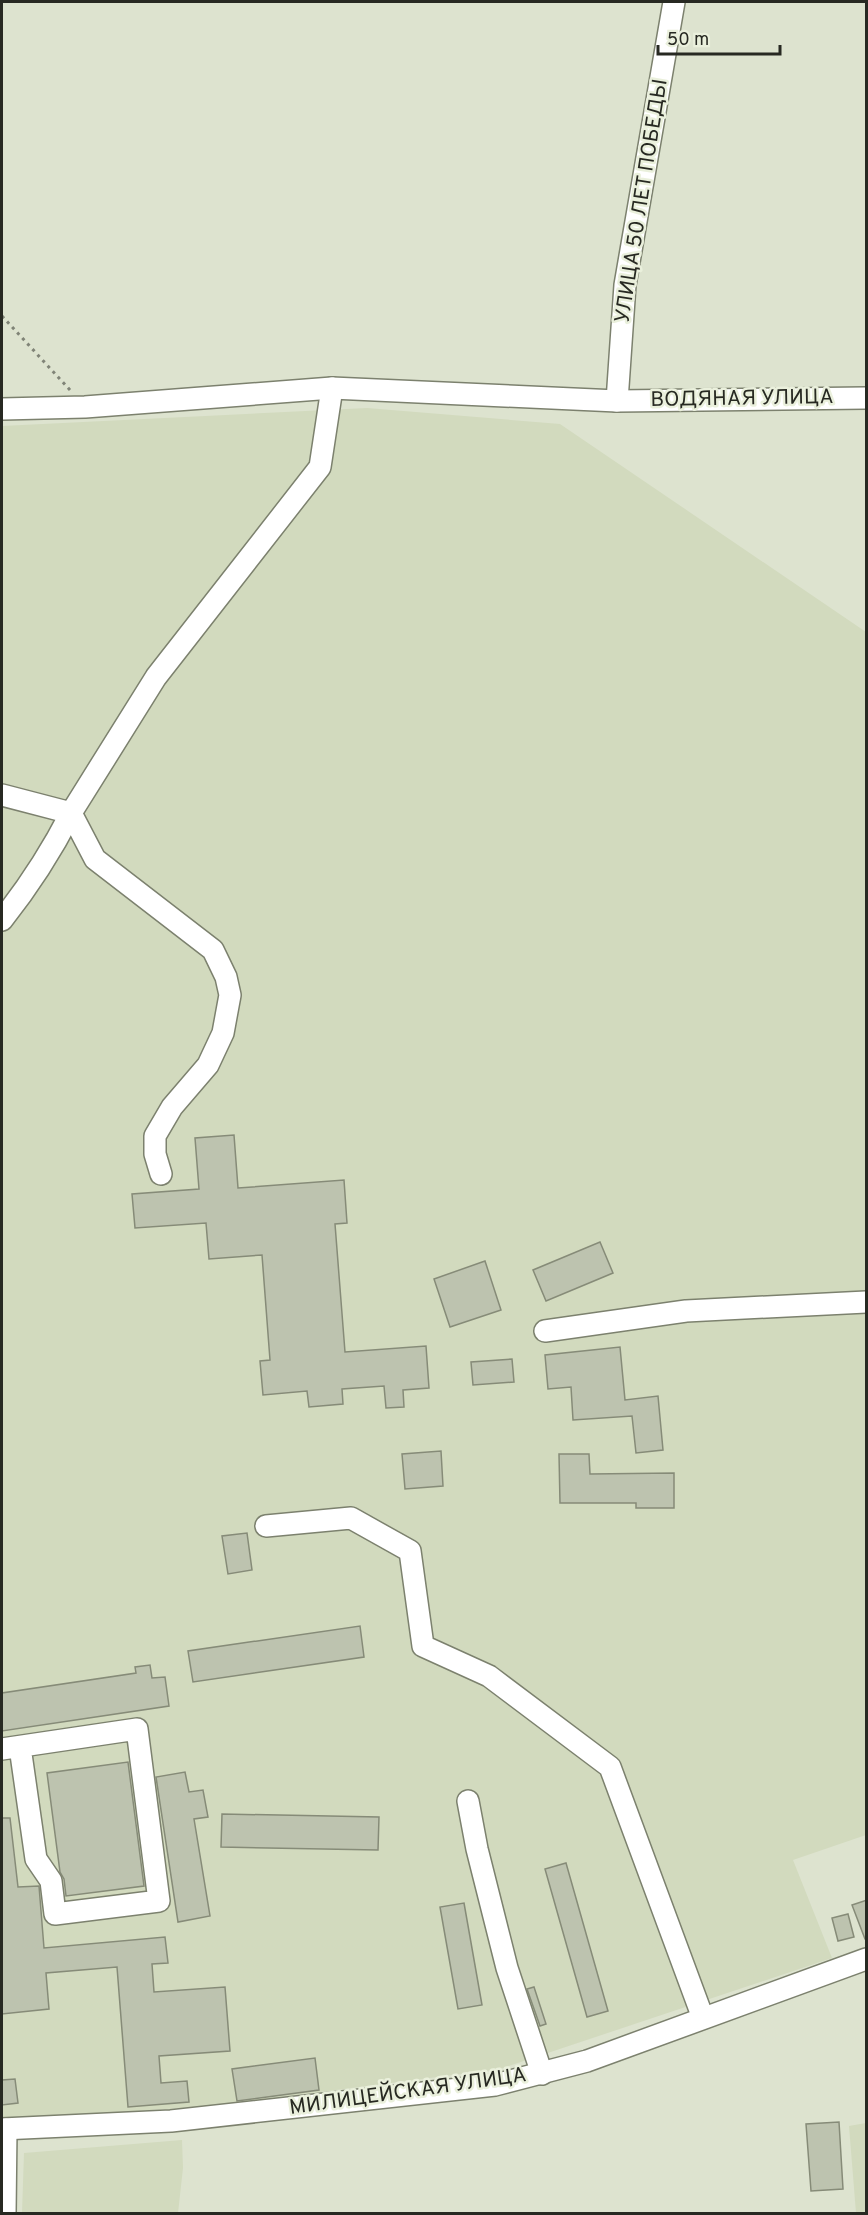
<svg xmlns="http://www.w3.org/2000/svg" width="868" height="2215" font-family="Overpass,sans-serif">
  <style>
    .built { fill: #d2dabe }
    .building { fill: #bdc3af; stroke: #868b78; stroke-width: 1.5 }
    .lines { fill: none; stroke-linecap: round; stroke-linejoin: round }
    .minor-casing { stroke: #7c816e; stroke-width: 24 }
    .path { stroke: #808477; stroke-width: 3; stroke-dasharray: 3 4.5; stroke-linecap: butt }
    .minor { stroke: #fff; stroke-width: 21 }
    .labels { text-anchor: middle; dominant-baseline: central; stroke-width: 5; stroke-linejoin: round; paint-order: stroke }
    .street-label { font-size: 21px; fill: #272922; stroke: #eaf0dc }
  </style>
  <rect width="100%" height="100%" fill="#dde3cf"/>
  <g class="built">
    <path d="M 367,408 L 560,424 L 866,632 L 866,1835 L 793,1860 L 832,1958 L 500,2069 L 211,2106 L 2,2120 L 2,426 Z"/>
    <path d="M 866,2123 L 866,2213 L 856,2213 L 849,2126 Z"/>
    <path d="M 182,2140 L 183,2168 L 178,2213 L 22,2213 L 24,2153 Z"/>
  </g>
  <g class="building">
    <path d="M 234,1135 L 238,1188 L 344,1180 L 347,1223 L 335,1224 L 345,1352 L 426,1346 L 429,1388 L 403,1390 L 404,1407 L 386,1408 L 384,1386 L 342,1389 L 343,1404 L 309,1407 L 307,1391 L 263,1395 L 260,1361 L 270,1360 L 262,1255 L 209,1259 L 206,1223 L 135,1228 L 132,1194 L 199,1189 L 195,1138 Z"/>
    <path d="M 600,1242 L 613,1273 L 546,1301 L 533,1270 Z"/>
    <path d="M 485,1261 L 501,1310 L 450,1327 L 434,1279 Z"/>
    <path d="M 620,1347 L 625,1400 L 658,1396 L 663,1450 L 636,1453 L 632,1416 L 573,1420 L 571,1387 L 548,1389 L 545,1355 Z"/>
    <path d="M 512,1359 L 514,1382 L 473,1385 L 471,1362 Z"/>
    <path d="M 441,1451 L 443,1486 L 405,1489 L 402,1454 Z"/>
    <path d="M 559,1454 L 589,1454 L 590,1474 L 674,1473 L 674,1508 L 636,1508 L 636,1503 L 560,1503 Z"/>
    <path d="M 247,1533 L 252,1570 L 228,1574 L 222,1536 Z"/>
    <path d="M 360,1626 L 364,1657 L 193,1682 L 188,1651 Z"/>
    <path d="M 150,1665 L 152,1678 L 165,1677 L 169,1706 L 2,1731 L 2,1693 L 136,1673 L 135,1667 Z"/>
    <path d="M 128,1762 L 144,1886 L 66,1896 L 64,1879 L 60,1872 L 47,1773 Z"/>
    <path d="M 185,1772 L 189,1792 L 203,1790 L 208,1817 L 194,1819 L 210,1916 L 178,1922 L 156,1777 Z"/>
    <path d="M 222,1814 L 379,1817 L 378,1850 L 221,1847 Z"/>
    <path d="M 2,1818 L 10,1818 L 18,1887 L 39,1886 L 44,1948 L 165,1937 L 168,1963 L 152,1964 L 154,1992 L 225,1987 L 230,2051 L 159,2056 L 161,2083 L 187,2081 L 189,2102 L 128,2107 L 117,1967 L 46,1973 L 49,2009 L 2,2014 Z"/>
    <path d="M 566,1863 L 608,2011 L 587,2017 L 545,1869 Z"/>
    <path d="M 867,1900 L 867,1939 L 865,1939 L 852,1905 Z"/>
    <path d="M 464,1903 L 482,2005 L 458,2009 L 440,1907 Z"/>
    <path d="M 848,1914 L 854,1937 L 838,1941 L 832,1918 Z"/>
    <path d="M 534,1987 L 546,2024 L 540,2026 L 527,1989 Z"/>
    <path d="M 315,2058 L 319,2090 L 237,2101 L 232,2069 Z"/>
    <path d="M 15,2079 L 18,2103 L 2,2105 L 2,2080 Z"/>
    <path d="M 839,2122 L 843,2189 L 811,2191 L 806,2124 Z"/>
  </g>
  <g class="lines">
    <g class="minor-casing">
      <g id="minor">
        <path d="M 617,401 L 625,285 L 674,2"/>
        <path d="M 2,409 L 85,407 L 332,388 L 617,401 L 866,398"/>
        <path d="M 2,795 L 71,813 L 156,677 L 320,467 L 332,388"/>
        <path d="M 71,813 L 95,859 L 213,950 L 226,977 L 230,995 L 223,1033 L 208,1065 L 172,1107 L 155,1136 L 155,1154 L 161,1174"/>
        <path d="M 2,920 C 29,886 51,852 71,813"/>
        <path d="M 545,1331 L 686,1311 L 866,1302"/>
        <path d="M 266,1526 L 351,1518 L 410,1551 L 423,1646 L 489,1676 L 610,1767 L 703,2018"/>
        <path d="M 2,1749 L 137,1729 L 159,1901 L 55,1914 L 51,1881 L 36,1859 L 20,1747"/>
        <path d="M 468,1801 L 477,1849 L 507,1968 L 542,2074"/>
        <path d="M 2,2129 L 171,2121 L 495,2085 L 587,2061 L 866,1959"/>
        <path d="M 5,2214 L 6,2129"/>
      </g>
    </g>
    <path class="path" d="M 2,316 L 70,390"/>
    <use href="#minor" class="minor"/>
  </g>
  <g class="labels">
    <g class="street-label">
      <text transform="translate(642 201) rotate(-81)">УЛИЦА 50 ЛЕТ ПОБЕДЫ</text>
      <text transform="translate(742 399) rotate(-1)">ВОДЯНАЯ УЛИЦА</text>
      <text transform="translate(408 2092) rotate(-8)">МИЛИЦЕЙСКАЯ УЛИЦА</text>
    </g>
  </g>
  <rect width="868" height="2215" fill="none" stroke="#272922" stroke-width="6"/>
  <path d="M658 45v9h122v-9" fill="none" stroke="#272922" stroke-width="3"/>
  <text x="667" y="45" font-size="18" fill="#272922" stroke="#eaf0dc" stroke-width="4.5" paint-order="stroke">50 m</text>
</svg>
